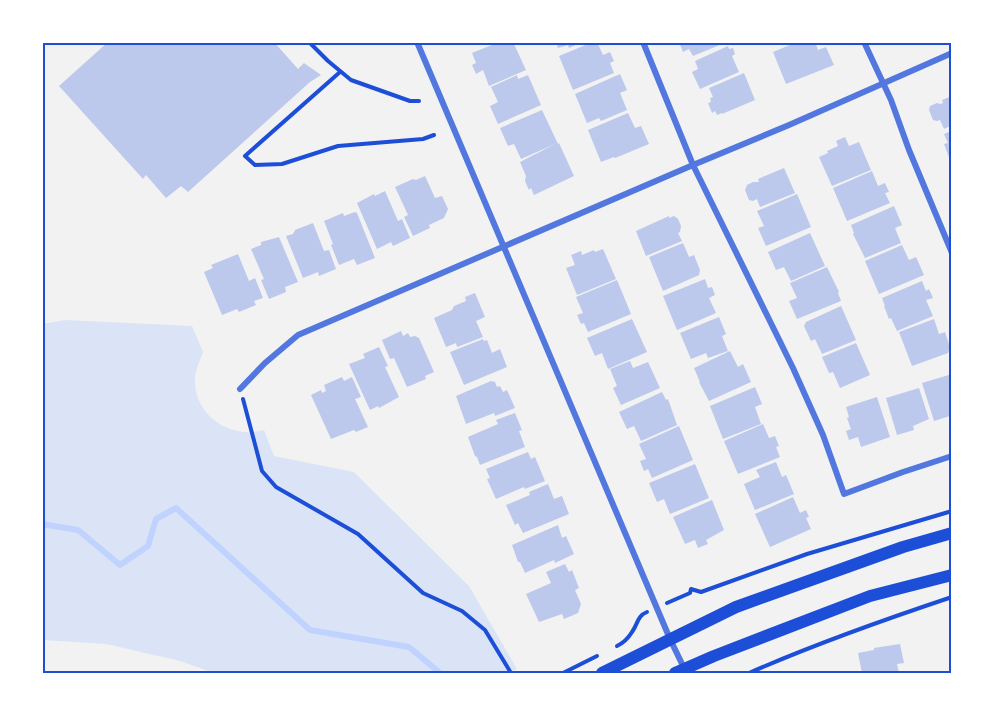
<svg xmlns="http://www.w3.org/2000/svg" width="994" height="715" font-family="'Varela Round',sans-serif">
  <style>
    .green { fill: #dbe4f7 }
    .lines { fill: none; stroke-linecap: round; stroke-linejoin: round }
    .stream { stroke: #bfd3fe; stroke-width: 6 }
    .building { fill: #bdc9ec }
    .path { stroke: #1d4ed8; stroke-width: 4 }
    .minor { stroke: #5277de; stroke-width: 6 }
    .secondary { stroke: #1d4ed8; stroke-width: 12 }
    .neatline { fill: none; stroke: #1d4ed8; stroke-width: 2 }
  </style>
  <rect width="100%" height="100%" fill="#f2f2f2"/>
  <path class="green" d="M 65,320 L 192,326 L 203,352 C 199,363 194,373 195,384 C 197,411 219,430 245,432 C 251,433 257,431 264,430 L 274,456 L 354,472 L 469,586 L 517,669 L 509,673 L 214,673 L 180,661 L 106,644 L 42,640 L 42,324 Z"/>
  <g class="lines">
    <path class="stream" d="M 42,525 L 42,524 L 78,530 L 120,565 L 148,546 L 156,519 L 176,508 L 310,630 L 409,647 L 440,673"/>
  </g>
  <g class="building">
    <path d="M 108,42 L 274,42 L 298,69 L 304,63 L 321,75 L 310,82 L 188,192 L 181,186 L 166,198 L 146,175 L 143,179 L 59,86 Z"/>
    <path d="M 499,42 L 513,42 L 526,70 L 489,86 L 483,70 L 476,74 L 472,65 L 476,63 L 472,53 Z"/>
    <path d="M 556,42 L 582,42 L 569,48 L 568,45 L 558,48 Z"/>
    <path d="M 593,42 L 597,42 L 603,55 L 610,52 L 614,61 L 610,63 L 614,73 L 573,90 L 559,56 Z"/>
    <path d="M 679,42 L 727,42 L 693,56 L 689,49 L 683,52 Z"/>
    <path d="M 797,42 L 815,42 L 818,50 L 826,47 L 834,65 L 786,84 L 773,52 Z"/>
    <path d="M 728,46 L 729,49 L 733,48 L 735,54 L 732,56 L 739,72 L 700,89 L 692,72 L 698,69 L 695,61 Z"/>
    <path d="M 744,73 L 755,100 L 722,114 L 722,113 L 717,115 L 715,111 L 712,113 L 708,103 L 711,102 L 710,98 L 713,97 L 709,88 Z"/>
    <path d="M 620,74 L 627,90 L 620,93 L 627,110 L 601,121 L 599,118 L 587,123 L 575,94 Z"/>
    <path d="M 517,75 L 518,79 L 528,75 L 541,105 L 498,124 L 490,106 L 498,102 L 491,87 Z"/>
    <path d="M 952,96 L 952,125 L 944,129 L 940,120 L 937,121 L 933,120 L 929,110 L 930,106 L 937,103 L 940,104 L 943,103 L 942,100 Z"/>
    <path d="M 542,110 L 558,144 L 559,143 L 574,176 L 534,195 L 531,188 L 529,190 L 528,188 L 525,181 L 526,176 L 520,162 L 555,144 L 521,159 L 514,144 L 508,146 L 500,128 Z"/>
    <path d="M 628,113 L 635,128 L 641,126 L 649,144 L 615,158 L 614,157 L 601,162 L 588,130 Z"/>
    <path d="M 952,131 L 952,159 L 950,160 L 944,144 L 948,143 L 944,134 Z"/>
    <path d="M 845,137 L 849,146 L 859,142 L 871,170 L 832,186 L 819,157 L 828,153 L 827,151 L 838,146 L 836,141 Z"/>
    <path d="M 784,168 L 795,193 L 760,207 L 757,199 L 753,201 L 749,200 L 745,190 L 747,185 L 753,182 L 759,182 L 758,179 Z"/>
    <path d="M 872,171 L 878,186 L 885,183 L 889,192 L 885,193 L 890,203 L 847,221 L 833,188 Z"/>
    <path d="M 425,176 L 435,198 L 442,196 L 448,209 L 444,218 L 429,225 L 430,228 L 413,236 L 404,217 L 408,215 L 395,187 L 413,179 L 416,180 Z"/>
    <path d="M 385,191 L 398,221 L 402,219 L 410,238 L 393,246 L 391,242 L 377,249 L 357,203 L 374,194 L 375,196 Z"/>
    <path d="M 797,194 L 811,227 L 766,246 L 758,228 L 764,226 L 757,211 Z"/>
    <path d="M 894,206 L 902,225 L 895,228 L 901,243 L 865,258 L 853,234 L 854,233 L 851,225 Z"/>
    <path d="M 355,212 L 357,213 L 375,258 L 357,265 L 354,259 L 339,265 L 331,245 L 333,244 L 324,221 L 343,213 L 344,216 Z"/>
    <path d="M 669,216 L 669,218 L 674,216 L 678,219 L 681,226 L 680,232 L 678,233 L 682,241 L 646,256 L 636,231 Z"/>
    <path d="M 313,223 L 324,251 L 329,250 L 336,269 L 319,276 L 318,272 L 303,278 L 286,236 L 293,234 L 295,230 Z"/>
    <path d="M 810,233 L 825,266 L 791,281 L 784,267 L 776,270 L 768,252 Z"/>
    <path d="M 279,237 L 298,282 L 285,287 L 286,292 L 269,299 L 261,280 L 264,279 L 251,249 L 261,245 L 261,242 Z"/>
    <path d="M 683,243 L 689,257 L 694,255 L 700,270 L 699,275 L 663,291 L 649,257 Z"/>
    <path d="M 902,245 L 909,260 L 916,257 L 924,275 L 879,294 L 865,261 Z"/>
    <path d="M 603,249 L 616,279 L 577,295 L 566,268 L 575,265 L 571,255 L 581,251 L 582,255 L 594,250 L 595,252 Z"/>
    <path d="M 238,254 L 249,281 L 255,278 L 263,298 L 254,301 L 256,305 L 239,312 L 237,309 L 222,315 L 204,272 L 213,268 L 211,265 Z"/>
    <path d="M 827,267 L 839,292 L 838,293 L 841,301 L 797,319 L 789,301 L 797,298 L 790,283 Z"/>
    <path d="M 705,279 L 708,288 L 712,287 L 715,295 L 709,298 L 716,313 L 677,330 L 663,296 Z"/>
    <path d="M 617,280 L 631,314 L 588,332 L 584,323 L 581,324 L 577,315 L 583,313 L 576,297 Z"/>
    <path d="M 922,281 L 926,291 L 929,289 L 933,298 L 926,300 L 933,316 L 897,331 L 891,318 L 889,319 L 884,306 L 885,306 L 882,298 Z"/>
    <path d="M 475,293 L 485,317 L 476,321 L 483,337 L 457,347 L 456,343 L 446,347 L 434,318 L 452,310 L 454,306 L 466,301 L 465,297 Z"/>
    <path d="M 841,306 L 856,340 L 822,354 L 815,339 L 811,341 L 804,326 L 806,322 Z"/>
    <path d="M 719,317 L 726,334 L 722,336 L 728,351 L 708,358 L 706,353 L 691,359 L 680,333 Z"/>
    <path d="M 632,319 L 647,352 L 608,369 L 602,353 L 595,356 L 587,338 Z"/>
    <path d="M 934,319 L 939,334 L 945,332 L 950,347 L 948,353 L 912,366 L 899,332 Z"/>
    <path d="M 401,331 L 403,336 L 408,333 L 410,337 L 415,336 L 419,338 L 434,372 L 425,376 L 426,379 L 407,387 L 394,358 L 390,359 L 382,340 Z"/>
    <path d="M 483,339 L 484,341 L 487,340 L 492,353 L 500,349 L 507,367 L 464,385 L 450,352 Z"/>
    <path d="M 856,343 L 870,375 L 840,388 L 833,372 L 829,373 L 822,357 Z"/>
    <path d="M 379,347 L 388,366 L 385,367 L 399,397 L 379,408 L 378,406 L 370,410 L 349,364 L 365,358 L 363,354 Z"/>
    <path d="M 730,351 L 738,367 L 743,364 L 751,382 L 709,401 L 699,382 L 700,382 L 694,368 Z"/>
    <path d="M 630,361 L 633,368 L 648,362 L 660,388 L 621,405 L 613,388 L 617,386 L 610,369 Z"/>
    <path d="M 952,374 L 952,423 L 950,416 L 934,421 L 922,383 Z"/>
    <path d="M 342,377 L 344,381 L 352,377 L 361,397 L 355,399 L 368,427 L 356,432 L 354,430 L 331,439 L 311,395 L 321,390 L 322,393 L 326,391 L 324,385 Z"/>
    <path d="M 491,381 L 495,382 L 497,387 L 500,386 L 503,392 L 507,390 L 515,408 L 495,416 L 494,413 L 466,424 L 456,396 Z"/>
    <path d="M 755,387 L 762,404 L 755,407 L 761,424 L 723,439 L 710,406 Z"/>
    <path d="M 919,388 L 929,419 L 913,426 L 914,430 L 897,435 L 886,398 Z"/>
    <path d="M 662,392 L 666,400 L 668,399 L 677,425 L 641,441 L 634,426 L 627,429 L 619,412 Z"/>
    <path d="M 877,397 L 890,437 L 861,447 L 858,437 L 849,440 L 846,431 L 851,429 L 847,418 L 849,417 L 846,407 Z"/>
    <path d="M 515,413 L 522,430 L 519,431 L 525,447 L 480,465 L 477,457 L 475,456 L 468,437 L 498,424 L 496,420 Z"/>
    <path d="M 763,424 L 769,438 L 775,436 L 779,446 L 776,447 L 780,457 L 738,474 L 724,441 Z"/>
    <path d="M 679,426 L 693,460 L 652,478 L 648,469 L 644,471 L 640,461 L 646,459 L 639,444 Z"/>
    <path d="M 528,452 L 531,459 L 535,457 L 545,481 L 525,489 L 524,487 L 496,499 L 487,479 L 490,478 L 486,469 Z"/>
    <path d="M 776,462 L 782,477 L 786,475 L 794,494 L 755,510 L 744,484 L 760,477 L 756,470 Z"/>
    <path d="M 695,464 L 709,498 L 670,514 L 664,499 L 657,502 L 649,483 Z"/>
    <path d="M 548,484 L 554,499 L 562,496 L 569,514 L 523,533 L 518,523 L 515,525 L 506,505 L 530,495 L 529,492 Z"/>
    <path d="M 793,497 L 800,513 L 806,510 L 809,517 L 806,518 L 811,529 L 770,547 L 755,514 Z"/>
    <path d="M 712,500 L 724,530 L 706,540 L 708,544 L 698,548 L 695,540 L 685,544 L 673,517 Z"/>
    <path d="M 558,525 L 562,538 L 566,536 L 574,554 L 555,563 L 554,560 L 525,573 L 520,562 L 518,562 L 512,545 Z"/>
    <path d="M 565,564 L 569,572 L 572,570 L 579,588 L 575,590 L 581,604 L 578,613 L 564,619 L 562,614 L 539,622 L 526,594 L 551,583 L 546,572 Z"/>
    <path d="M 900,644 L 904,663 L 897,664 L 899,673 L 862,673 L 858,653 L 874,650 L 874,648 Z"/>
  </g>
  <g class="lines">
    <g class="path">
      <path d="M 309,42 L 328,61 L 351,80 L 410,101 L 419,101"/>
      <path d="M 340,72 L 245,156 L 255,165 L 282,164 L 338,146 L 423,139 L 434,135"/>
      <path d="M 243,399 L 262,471 L 276,487 L 358,534 L 423,593 L 462,611 L 485,630 L 511,673"/>
      <path d="M 667,603 L 690,593 L 691,589 L 701,592 L 807,554 L 952,511"/>
      <path d="M 617,646 C 623,643 629,637 632,632 C 638,624 637,616 647,612"/>
      <path d="M 563,673 L 597,656"/>
      <path d="M 749,673 C 815,644 883,620 952,597"/>
    </g>
    <g class="minor">
      <path d="M 417,42 L 670,639 L 685,670"/>
      <path d="M 643,42 L 693,165 L 793,368 L 823,435 L 844,494 L 903,472 L 952,456"/>
      <path d="M 864,42 L 891,100 L 909,150 L 952,253"/>
      <path d="M 240,389 L 265,363 L 298,335 L 693,165 L 789,125 L 952,53"/>
    </g>
    <g class="secondary">
      <path d="M 602,673 L 736,607 L 903,547 L 952,533"/>
      <path d="M 675,673 L 714,656 L 870,596 L 952,575"/>
    </g>
  </g>
  <rect width="994" height="715" fill="none" stroke="#ffffff" stroke-width="87"/>
  <rect x="44" y="44" width="906" height="628" class="neatline"/>
</svg>
